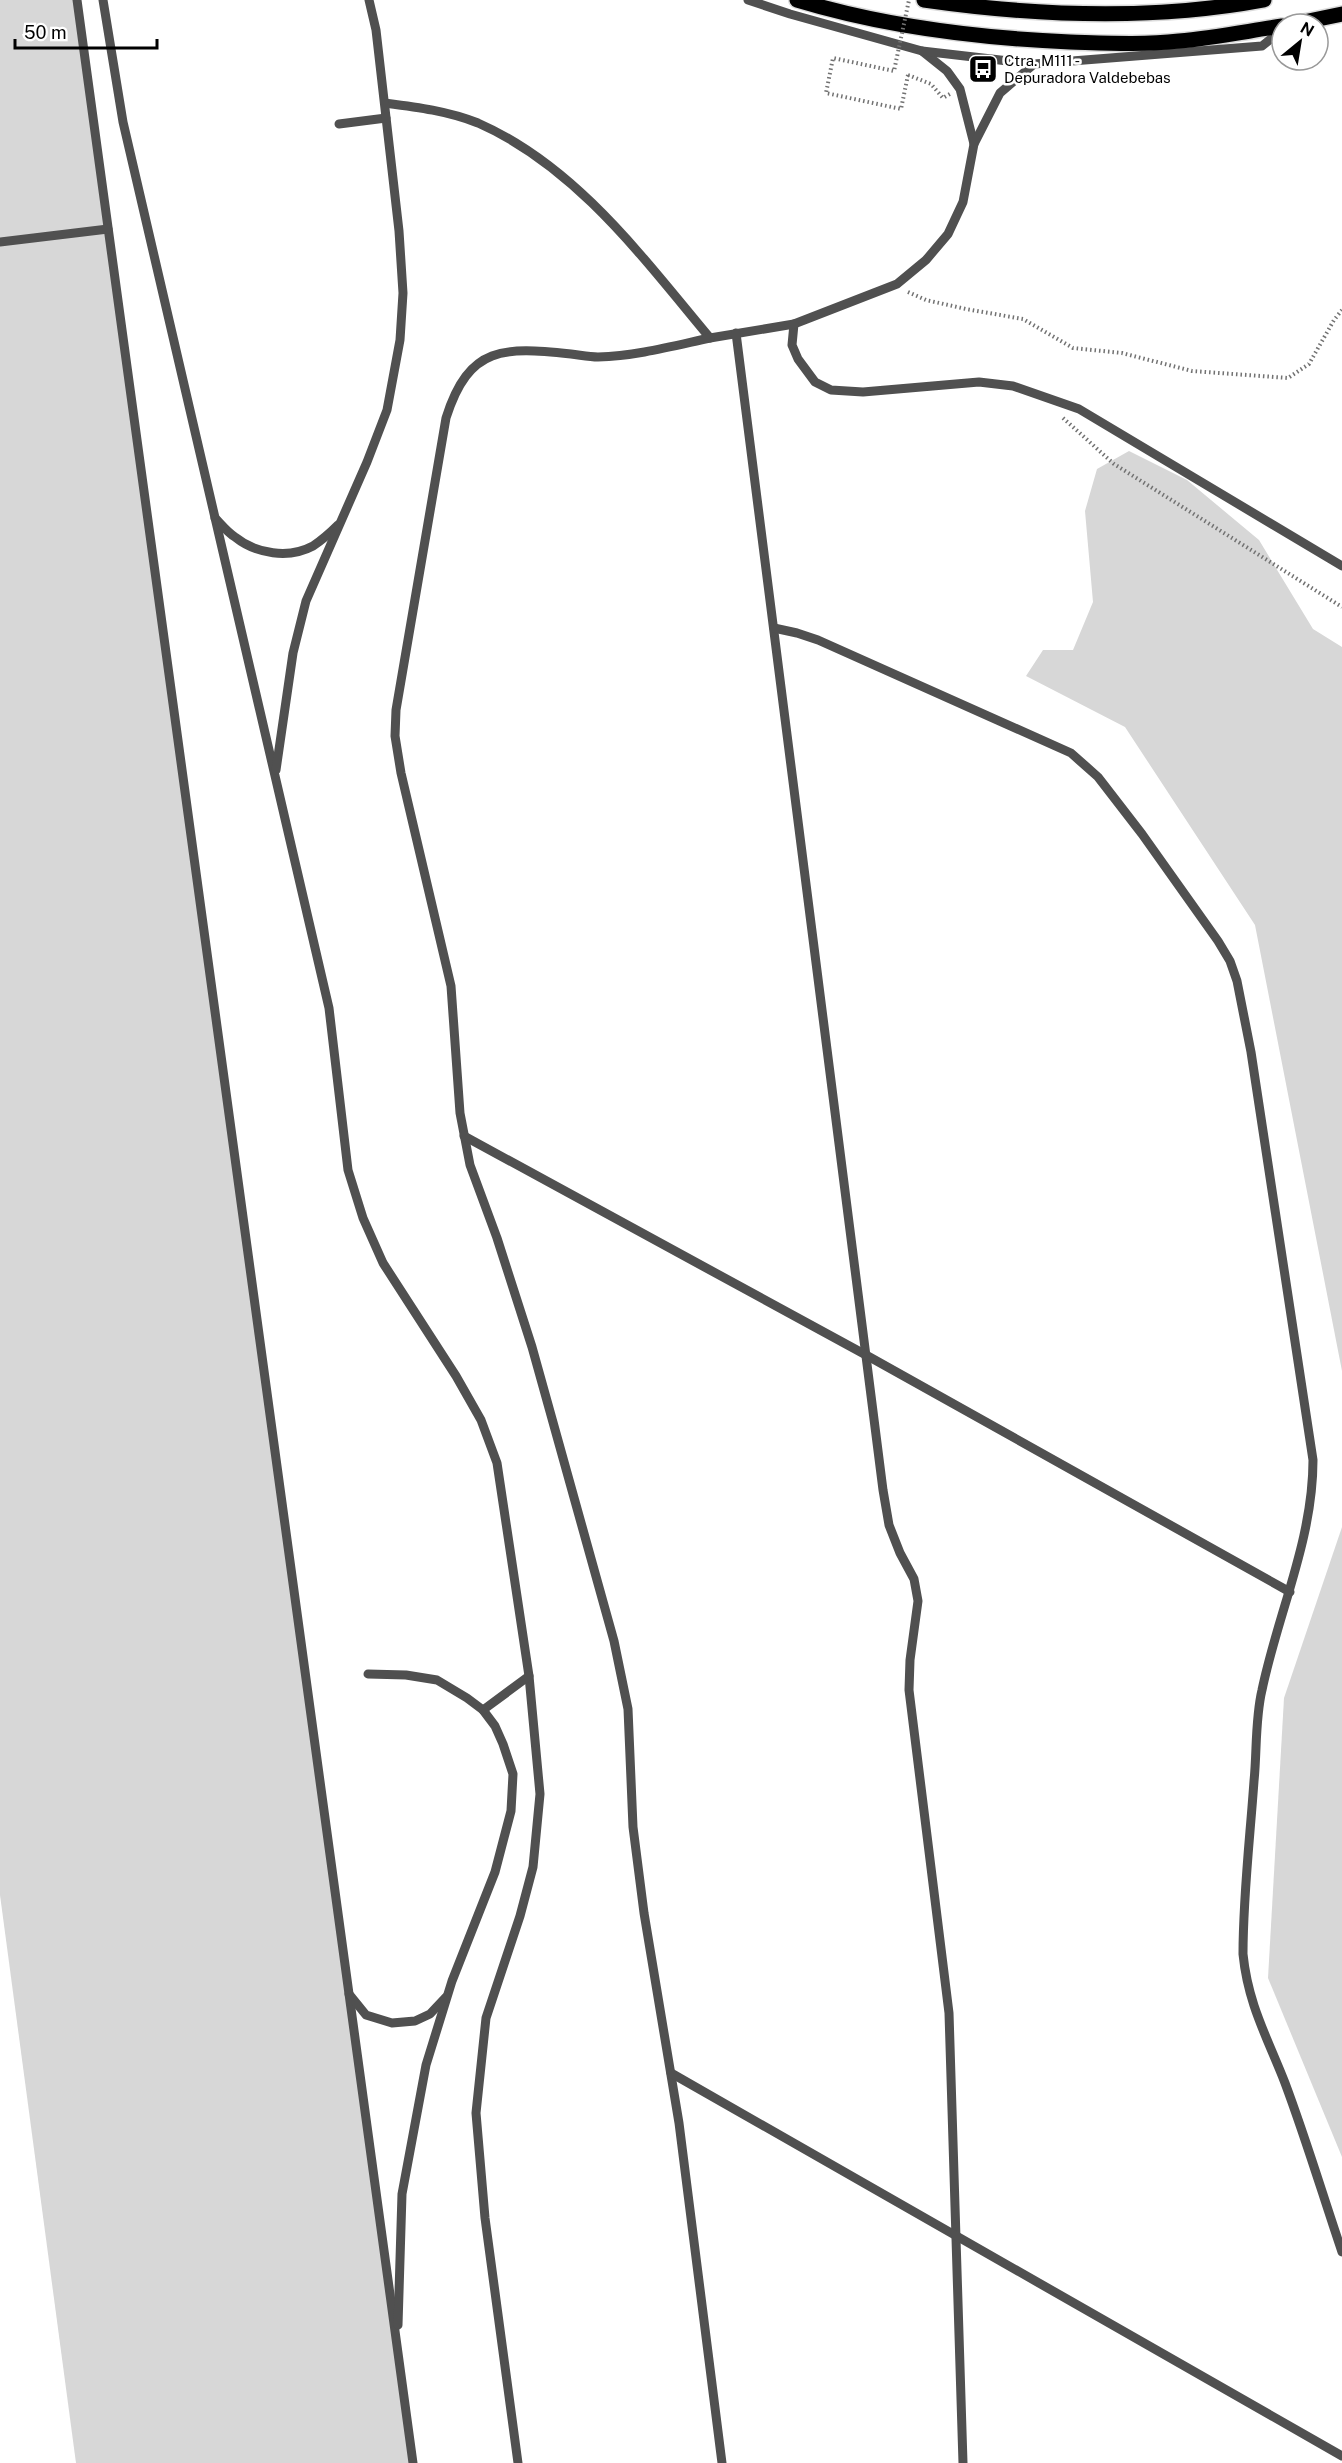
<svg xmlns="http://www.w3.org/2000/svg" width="1342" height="2463" font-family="'Public Sans',sans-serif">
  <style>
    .green { fill: #d7d7d7 }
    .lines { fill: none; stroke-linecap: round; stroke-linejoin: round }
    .primary-casing { stroke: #dbdbdb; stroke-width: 18 }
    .path { stroke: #727272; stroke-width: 4; stroke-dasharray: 1.5 3; stroke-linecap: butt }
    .service { stroke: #505050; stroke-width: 9 }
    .primary { stroke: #000; stroke-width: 15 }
    .path-bridge { stroke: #727272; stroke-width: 4; stroke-dasharray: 1.5 3; stroke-linecap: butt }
    .labels { text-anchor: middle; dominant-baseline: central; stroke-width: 5; stroke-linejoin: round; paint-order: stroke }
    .poi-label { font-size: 15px; fill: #000; stroke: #fff; text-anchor: start }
  </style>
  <rect width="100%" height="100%" fill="#fff"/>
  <g class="green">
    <path d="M 0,0 L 77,0 L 413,2463 L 76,2463 L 0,1895 Z"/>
    <path d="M 1129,451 L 1187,480 L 1259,540 L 1313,629 L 1342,647 L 1342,1371 L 1255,925 L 1125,727 L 1026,676 L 1043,650 L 1073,650 L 1093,602 L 1085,511 L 1097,469 Z"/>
    <path d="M 1342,1527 L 1342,2157 L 1268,1978 L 1284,1698 Z"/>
  </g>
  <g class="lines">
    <g class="primary-casing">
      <g id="primary">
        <path d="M 797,0 C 886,27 977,38 1070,42 C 1106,43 1143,45 1179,41 C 1213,38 1248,31 1282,26"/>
        <path d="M 924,0 C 1036,16 1152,21 1264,0"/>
        <path d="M 1294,24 L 1342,14"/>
      </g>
    </g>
    <g class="path">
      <path d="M 908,75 L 931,84 L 943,98 L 950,94"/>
      <path d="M 908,292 L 926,300 L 966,309 L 1023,319 L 1073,348 L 1122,353 L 1192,371 L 1288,378 L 1309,364 L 1334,320 L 1342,310"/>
      <path d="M 1063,418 L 1114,464 L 1342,607"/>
    </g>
    <g class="service">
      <path d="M 77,0 L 413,2463"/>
      <path d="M 103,0 L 123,122 L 329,1008 L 348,1170 L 363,1218 L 383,1263 L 456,1376 L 481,1420 L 497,1463 L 529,1676 L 540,1794 L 533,1867 L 520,1916 L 486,2018 L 476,2113 L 485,2218 L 518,2463"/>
      <path d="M 748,0 L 790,14 L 922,51 L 947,71 L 960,89 L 974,144"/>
      <path d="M 1282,30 L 1262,46 L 1034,64 L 1000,93 L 974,144 L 963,202 L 948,234 L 926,260 L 897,284 L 794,324 L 792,345 L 798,359 L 815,382 L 831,390 L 863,392 L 979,382 L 1013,386 L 1079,409 L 1342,566"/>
      <path d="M 922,51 L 1034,64"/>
      <path d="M 385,103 C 416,107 448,111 478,123 C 576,166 643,258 710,338 L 794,324"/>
      <path d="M 339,124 L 386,118"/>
      <path d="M 0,242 L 108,229"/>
      <path d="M 736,333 L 883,1490 L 889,1525 L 900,1553 L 914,1579 L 918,1601 L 910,1660 L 909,1690 L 949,2013 L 963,2463"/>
      <path d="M 710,338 C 673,346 636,356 598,357 C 589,357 580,355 571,354 C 504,347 469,345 446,418 L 396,710 L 395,736 L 401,773 L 451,986 L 460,1113 L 470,1165 L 497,1238 L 532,1347 L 614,1641 L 628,1709 L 633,1827 L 644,1913 L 679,2123 L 722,2463"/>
      <path d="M 215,518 C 221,524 227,532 235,537 C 256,554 289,559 313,546 C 322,540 331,532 338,525"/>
      <path d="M 774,628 L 797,633 L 818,640 L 1071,753 L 1098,777 L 1142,834 L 1218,941 L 1230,961 L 1237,981 L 1251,1052 L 1313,1460 C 1313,1540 1278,1613 1262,1690 C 1255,1719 1257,1752 1254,1781 C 1250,1838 1243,1896 1243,1954 C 1248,2004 1267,2037 1285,2083 C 1306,2139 1323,2196 1342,2252"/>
      <path d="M 276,770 L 293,653 L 306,601 L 367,462 L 387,410 L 400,340 L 403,293 L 399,231 L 376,30 L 369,0"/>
      <path d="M 464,1136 L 866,1355 L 1290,1592"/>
      <path d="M 368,1674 L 406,1675 L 437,1680 L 467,1698 L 483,1710 L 495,1726 L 503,1744 L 513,1774 L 511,1811 L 495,1872 L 452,1981 L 426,2065 L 402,2194 L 398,2325"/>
      <path d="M 483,1710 L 529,1676"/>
      <path d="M 349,1994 L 366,2015 L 392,2023 L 415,2021 L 430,2014 L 446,1997"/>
      <path d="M 671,2073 L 1342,2456"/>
    </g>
    <use href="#primary" class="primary"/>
    <path class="path-bridge" d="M 908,75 L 901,109 L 826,93 L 833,58 L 894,71 L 909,0"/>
  </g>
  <defs>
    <g id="bus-square" transform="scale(1.5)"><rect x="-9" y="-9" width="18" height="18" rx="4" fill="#000" stroke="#fff"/><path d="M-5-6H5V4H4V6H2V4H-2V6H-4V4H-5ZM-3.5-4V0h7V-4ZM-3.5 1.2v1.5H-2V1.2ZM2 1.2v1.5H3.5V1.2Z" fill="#fff"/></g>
  </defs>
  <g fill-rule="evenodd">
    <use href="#bus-square" x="983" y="69"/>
  </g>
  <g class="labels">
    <g class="poi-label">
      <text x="1004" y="60">Ctra. M111 -<tspan x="1004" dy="17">Depuradora Valdebebas</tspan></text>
    </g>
  </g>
  <g transform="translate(1300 42) rotate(30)"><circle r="28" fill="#ffffff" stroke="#999999" stroke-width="1.5"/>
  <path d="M0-4.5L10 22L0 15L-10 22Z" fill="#000000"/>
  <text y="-9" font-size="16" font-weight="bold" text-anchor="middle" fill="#000000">N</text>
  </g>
  <path d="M15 39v9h142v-9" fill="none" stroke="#000000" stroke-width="3"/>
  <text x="24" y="39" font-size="18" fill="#000000" stroke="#ffffff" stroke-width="4.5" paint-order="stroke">50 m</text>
</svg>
